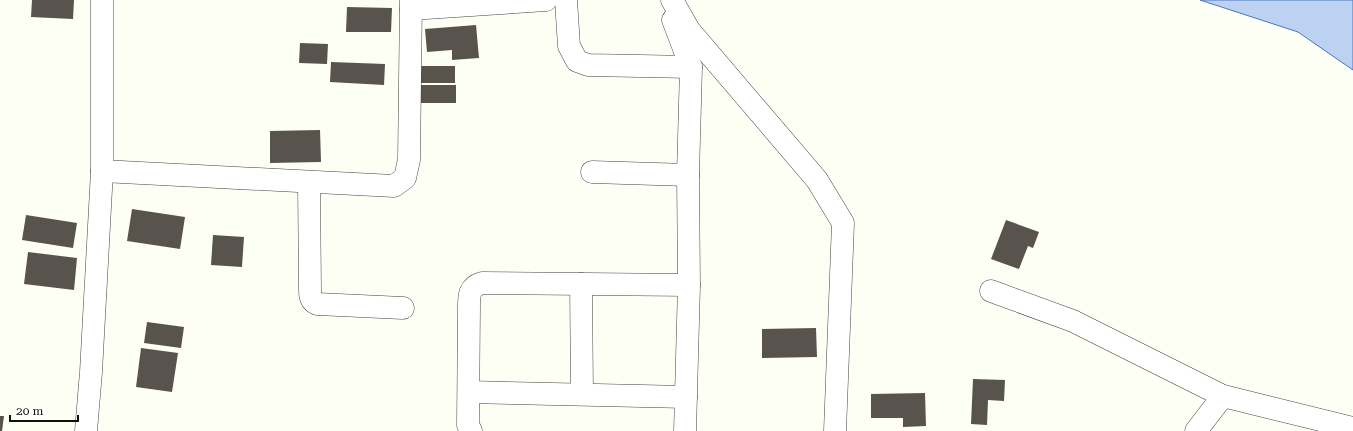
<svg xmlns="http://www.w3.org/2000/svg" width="1353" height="431" font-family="'Roboto Serif',serif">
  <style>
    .water { fill: #bdd1f1; stroke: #4b75c0 }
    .building { fill: #58544d }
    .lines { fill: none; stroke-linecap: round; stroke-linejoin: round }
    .minor-casing { stroke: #434343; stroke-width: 23 }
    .minor { stroke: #fff; stroke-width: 22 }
  </style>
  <rect width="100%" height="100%" fill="#fdfef4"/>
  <path class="water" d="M 1200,0 L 1353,0 L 1353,70 L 1298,32 Z"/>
  <g class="building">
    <path d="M 32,0 L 74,0 L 73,19 L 31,17 Z"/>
    <path d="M 347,7 L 392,8 L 391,32 L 346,32 Z"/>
    <path d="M 476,25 L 479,58 L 452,60 L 452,50 L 427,52 L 425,29 Z"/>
    <path d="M 300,43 L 328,44 L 327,64 L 299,63 Z"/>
    <path d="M 331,62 L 385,64 L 384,85 L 330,82 Z"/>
    <rect x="412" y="66" width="43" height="17"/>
    <rect x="417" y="85" width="39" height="18"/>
    <path d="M 320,130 L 321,162 L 270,163 L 270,131 Z"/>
    <path d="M 132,209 L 185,217 L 180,249 L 127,241 Z"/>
    <path d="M 26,215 L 77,223 L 73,248 L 22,240 Z"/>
    <path d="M 1006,220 L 1039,232 L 1033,248 L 1028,246 L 1019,269 L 991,259 Z"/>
    <path d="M 213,235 L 244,237 L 242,267 L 211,265 Z"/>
    <path d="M 28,252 L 77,258 L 74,290 L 24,284 Z"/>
    <path d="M 147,322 L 184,327 L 181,348 L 144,343 Z"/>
    <path d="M 816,328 L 817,357 L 762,358 L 762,329 Z"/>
    <path d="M 141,348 L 178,353 L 172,392 L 136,387 Z"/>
    <path d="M 973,379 L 1005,380 L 1004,401 L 988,400 L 987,425 L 971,424 Z"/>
    <path d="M 925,393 L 926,426 L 903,427 L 903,418 L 871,418 L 871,394 Z"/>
    <path d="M 0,416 L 4,416 L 2,431 L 0,431 Z"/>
  </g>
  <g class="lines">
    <g class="minor-casing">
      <g id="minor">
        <path d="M 566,0 L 569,46 L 577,61 L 588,65 L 691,67"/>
        <path d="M 672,0 L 689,30 L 817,180 L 843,223 L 835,431"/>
        <path d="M 411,9 L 546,0"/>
        <path d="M 673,20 L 691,67 L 688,175 L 689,285 L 685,431"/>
        <path d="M 102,171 L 394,186 L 405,178 L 409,160 L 411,0"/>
        <path d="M 592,172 L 688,175"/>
        <path d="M 309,183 L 310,290 C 310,297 311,301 317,304 L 403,308"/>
        <path d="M 581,284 L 582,394"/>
        <path d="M 991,291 L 1073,321 L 1223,396 L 1353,428"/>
        <path d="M 469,392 L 686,397"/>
        <path d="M 86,431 L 91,372 L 102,171 L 102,0"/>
        <path d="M 471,431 L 468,425 L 469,307 C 469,295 469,287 482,283 L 689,285"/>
        <path d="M 1196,431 L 1223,396"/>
      </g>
    </g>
    <use href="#minor" class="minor"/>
  </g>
  <path d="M10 415v6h68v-6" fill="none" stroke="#101010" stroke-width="2"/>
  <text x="16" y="415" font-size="12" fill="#101010" stroke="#ffffff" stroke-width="3" paint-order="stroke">20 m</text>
</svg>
